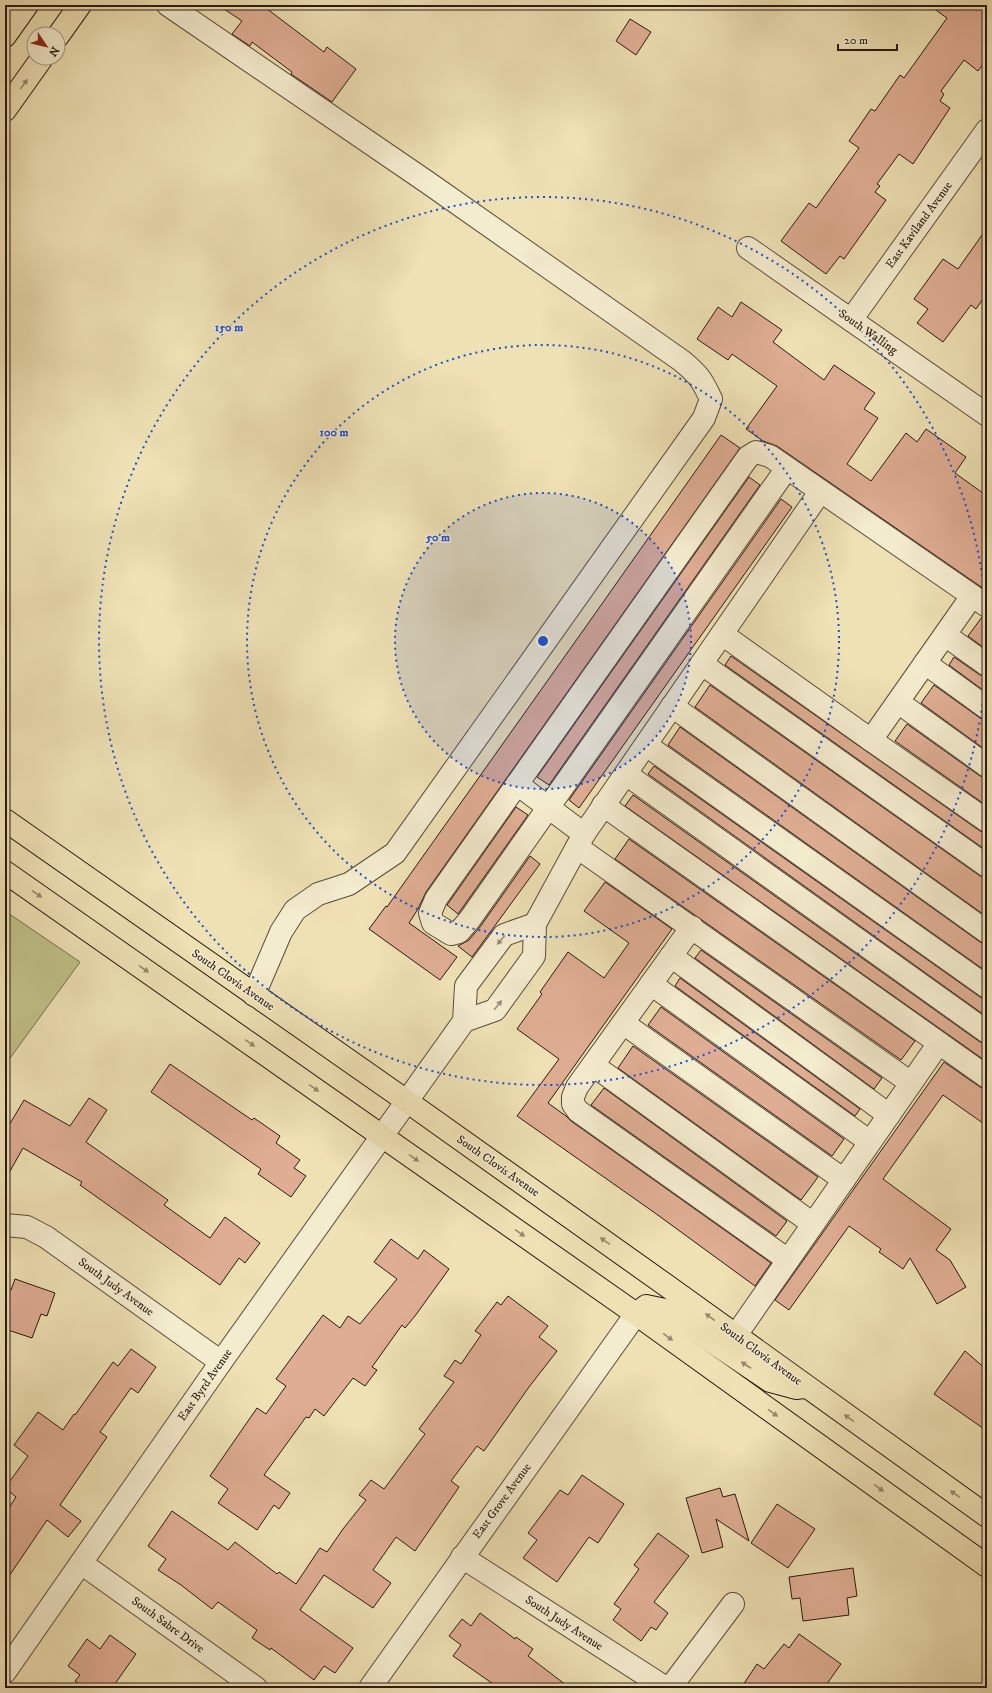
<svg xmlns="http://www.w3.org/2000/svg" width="992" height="1693" font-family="'IM FELL DW Pica',serif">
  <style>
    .green { fill: #c0c188; stroke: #756e4e }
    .building { fill: #dfad93; stroke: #2a1a14 }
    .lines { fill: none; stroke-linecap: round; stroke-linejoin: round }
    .minor-casing { stroke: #5b4c3c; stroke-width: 24 }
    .major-casing { stroke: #2a1a14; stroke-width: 24 }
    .minor { stroke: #f4ecce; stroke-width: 22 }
    .major { stroke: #eee1b4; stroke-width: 22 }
    .oneway { fill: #96876c }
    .oneway2 { fill: #998e7a }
    .ring { fill: none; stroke: #1d4ed8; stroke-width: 2; stroke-dasharray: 2 4 }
    .labels { text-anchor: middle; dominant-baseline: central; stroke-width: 3; stroke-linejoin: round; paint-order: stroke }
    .street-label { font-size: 12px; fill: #2a1a14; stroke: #f4ecce }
    .centre { fill: #1d4ed8; stroke: #f4ecce; stroke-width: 2 }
    .ring-label { font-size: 12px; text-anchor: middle; font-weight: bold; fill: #1d4ed8; stroke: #f4ecce; stroke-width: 3; stroke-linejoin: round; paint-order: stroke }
  </style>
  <rect width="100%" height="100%" fill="#eee1b4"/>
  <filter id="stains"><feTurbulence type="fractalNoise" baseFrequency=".005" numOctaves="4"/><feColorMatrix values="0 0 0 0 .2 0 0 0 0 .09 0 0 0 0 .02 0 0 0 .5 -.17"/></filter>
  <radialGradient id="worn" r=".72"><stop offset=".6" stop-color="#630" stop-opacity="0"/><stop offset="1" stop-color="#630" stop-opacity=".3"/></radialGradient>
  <path class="green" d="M 5,911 L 80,962 L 5,1065 Z"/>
  <g class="building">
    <path d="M 218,5 L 262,5 L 324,52 L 327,47 L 356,69 L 332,102 L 291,74 L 292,72 L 252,42 L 250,46 L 232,34 L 242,21 Z"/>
    <path d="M 929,5 L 987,5 L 987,59 L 978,71 L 964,60 L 941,91 L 944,94 L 940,101 L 950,108 L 913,164 L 899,154 L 877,184 L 880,186 L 875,192 L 886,200 L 844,259 L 840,256 L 826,274 L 781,241 L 809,203 L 816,208 L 859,148 L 849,141 L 871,109 L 875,111 L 900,75 L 904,78 L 947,18 Z"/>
    <path d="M 630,19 L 651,32 L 636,55 L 616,41 Z"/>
    <path d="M 987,228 L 987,293 L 976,309 L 971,305 L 943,342 L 917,323 L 928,309 L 914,299 L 943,259 L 958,269 Z"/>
    <path d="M 741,302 L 782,330 L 773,342 L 824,380 L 834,365 L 875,393 L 864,409 L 878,418 L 847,464 L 871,481 L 906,433 L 917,442 L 926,429 L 966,457 L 955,473 L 987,496 L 987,591 L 777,446 L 763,441 L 746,429 L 777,386 L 732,354 L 728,360 L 697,339 L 718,307 L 732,317 Z"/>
    <path d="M 721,435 L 740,448 L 426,892 L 418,909 L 409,923 L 457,957 L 440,980 L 369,929 L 386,906 L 387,907 L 587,625 Z"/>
    <path d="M 749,477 L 760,485 L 549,785 L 537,777 Z"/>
    <path d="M 781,499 L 792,507 L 579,808 L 569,800 Z"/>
    <path d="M 982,617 L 987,618 L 987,650 L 968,636 Z"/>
    <path d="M 731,656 L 980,831 L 987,833 L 987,851 L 725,665 Z"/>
    <path d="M 954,657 L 980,675 L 987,677 L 987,693 L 949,665 Z"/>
    <path d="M 710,685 L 980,876 L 987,878 L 987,917 L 695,707 Z"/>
    <path d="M 934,685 L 980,718 L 987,720 L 987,751 L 921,703 Z"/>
    <path d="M 907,724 L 980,776 L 987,778 L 987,806 L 895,741 Z"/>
    <path d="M 680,727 L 980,942 L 987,944 L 987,972 L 668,745 Z"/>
    <path d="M 654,766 L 980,997 L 987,999 L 987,1017 L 648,774 Z"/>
    <path d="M 633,795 L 980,1042 L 987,1044 L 987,1062 L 625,806 Z"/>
    <path d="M 516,807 L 528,815 L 458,914 L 447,905 Z"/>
    <path d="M 629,839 L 915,1041 L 901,1060 L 615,859 Z"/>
    <path d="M 530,856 L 540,864 L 472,957 L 458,946 L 469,940 L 480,927 Z"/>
    <path d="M 605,882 L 672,929 L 548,1103 L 566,1116 L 571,1121 L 771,1263 L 755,1286 L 655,1213 L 517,1116 L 559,1059 L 517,1029 L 542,994 L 540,992 L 568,952 L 604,978 L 629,943 L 584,911 Z"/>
    <path d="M 701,950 L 882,1078 L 874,1089 L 695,958 Z"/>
    <path d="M 680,978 L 860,1109 L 855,1116 L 675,986 Z"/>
    <path d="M 661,1007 L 844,1139 L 832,1156 L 648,1025 Z"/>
    <path d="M 633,1046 L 818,1177 L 801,1200 L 618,1068 Z"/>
    <path d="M 944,1062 L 980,1087 L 987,1089 L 987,1126 L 943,1095 L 883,1179 L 951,1229 L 936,1250 L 950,1260 L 966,1287 L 937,1304 L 910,1258 L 903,1269 L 879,1252 L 881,1249 L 849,1226 L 789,1310 L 775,1300 Z"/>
    <path d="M 170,1064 L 252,1120 L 254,1118 L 280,1136 L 276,1143 L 300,1160 L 294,1168 L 306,1176 L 291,1197 L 258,1174 L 261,1169 L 151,1092 Z"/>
    <path d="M 604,1088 L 787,1221 L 776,1236 L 591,1105 Z"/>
    <path d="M 89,1098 L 107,1110 L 86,1142 L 168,1200 L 164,1205 L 210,1238 L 225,1217 L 260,1243 L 245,1263 L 239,1258 L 220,1285 L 80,1185 L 82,1182 L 23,1148 L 5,1180 L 5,1132 L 24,1100 L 70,1126 Z"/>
    <path d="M 391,1239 L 418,1259 L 424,1250 L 449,1269 L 415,1316 L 405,1328 L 402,1325 L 372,1367 L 377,1370 L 365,1386 L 353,1378 L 324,1416 L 315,1409 L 309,1418 L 306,1417 L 264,1475 L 290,1493 L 279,1509 L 274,1505 L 257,1530 L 218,1503 L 228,1489 L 210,1476 L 257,1408 L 266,1414 L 286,1386 L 276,1379 L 323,1315 L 340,1328 L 348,1316 L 360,1324 L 397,1279 L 374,1262 Z"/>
    <path d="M 15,1279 L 55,1293 L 47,1316 L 41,1314 L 32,1338 L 5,1329 L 5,1288 L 11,1290 Z"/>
    <path d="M 508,1296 L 548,1326 L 539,1337 L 557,1351 L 529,1387 L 484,1451 L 477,1446 L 451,1481 L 459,1487 L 415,1551 L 396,1537 L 373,1570 L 391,1583 L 373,1608 L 324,1575 L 300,1610 L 353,1648 L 335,1673 L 324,1666 L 314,1680 L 271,1648 L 270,1650 L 252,1638 L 257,1630 L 218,1602 L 212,1609 L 181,1585 L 158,1570 L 166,1559 L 148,1546 L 172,1511 L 228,1550 L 235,1542 L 277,1574 L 279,1572 L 296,1584 L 320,1548 L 327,1552 L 343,1529 L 366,1500 L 359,1495 L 371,1480 L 384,1489 L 425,1434 L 419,1429 L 454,1382 L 444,1376 L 455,1360 L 461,1364 L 481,1335 L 475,1331 L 497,1302 L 501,1305 Z"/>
    <path d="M 131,1349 L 156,1367 L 138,1393 L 131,1388 L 100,1432 L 107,1437 L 60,1505 L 81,1521 L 68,1537 L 47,1520 L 5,1582 L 5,1514 L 16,1497 L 5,1488 L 28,1456 L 14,1445 L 38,1412 L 63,1430 L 74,1414 L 75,1415 L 113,1362 L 118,1366 Z"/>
    <path d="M 965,1351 L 987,1370 L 987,1431 L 934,1394 Z"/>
    <path d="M 582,1475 L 624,1504 L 598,1543 L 589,1537 L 557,1582 L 523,1558 L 537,1540 L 528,1533 L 560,1490 L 568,1495 Z"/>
    <path d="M 720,1488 L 723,1497 L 735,1494 L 749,1541 L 716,1519 L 723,1547 L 702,1553 L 686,1498 Z"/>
    <path d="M 777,1504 L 815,1529 L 788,1568 L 751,1543 Z"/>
    <path d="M 658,1533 L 689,1556 L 654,1602 L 668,1613 L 656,1630 L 651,1627 L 641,1641 L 613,1620 L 621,1609 L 614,1604 L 639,1569 L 634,1565 Z"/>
    <path d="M 853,1568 L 857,1596 L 847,1598 L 849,1615 L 803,1621 L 800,1598 L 792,1599 L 789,1577 Z"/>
    <path d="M 480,1613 L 515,1639 L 516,1637 L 533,1649 L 528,1656 L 570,1688 L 499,1688 L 453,1656 L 461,1645 L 449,1636 L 462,1619 L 471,1626 Z"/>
    <path d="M 799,1634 L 841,1664 L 824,1688 L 741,1688 L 757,1664 L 764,1669 L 784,1644 L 789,1648 Z"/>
    <path d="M 110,1635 L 136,1654 L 112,1688 L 85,1688 L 75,1681 L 80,1675 L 68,1666 L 87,1639 L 100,1649 Z"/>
  </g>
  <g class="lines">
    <g class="minor-casing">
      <g id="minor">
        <path d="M 168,5 L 427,182 L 682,361 C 699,375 702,380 711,399 L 704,418 L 395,853 L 349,884 L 318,894 L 295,910 L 281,932 L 254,995"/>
        <path d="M 748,248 L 987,415"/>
        <path d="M 851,320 L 987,130"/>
        <path d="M 787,468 L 470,919 L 459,932 L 451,934 L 433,923 L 430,913 L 436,899 L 748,457 L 756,452 L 770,456 L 987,606"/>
        <path d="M 972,596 L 871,740 L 987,821"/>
        <path d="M 722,634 L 871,740"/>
        <path d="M 945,635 L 987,665"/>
        <path d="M 925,663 L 987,708"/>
        <path d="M 702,664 L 987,866"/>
        <path d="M 898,702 L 987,766"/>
        <path d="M 672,706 L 987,932"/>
        <path d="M 646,745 L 987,987"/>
        <path d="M 626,774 L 987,1032"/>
        <path d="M 517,784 L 584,834"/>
        <path d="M 603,805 L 987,1077"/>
        <path d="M 577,847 L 911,1083"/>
        <path d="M 692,927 L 577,1087 L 573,1097 L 573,1104 L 578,1111 L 788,1260"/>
        <path d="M 671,956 L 889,1115"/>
        <path d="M 651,984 L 870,1142"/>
        <path d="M 464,1021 L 495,1010 L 534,956 L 535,924 L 584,834 L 820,492"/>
        <path d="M 623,1023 L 844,1180"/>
        <path d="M 593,1065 L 813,1224"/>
        <path d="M 5,1225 L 27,1227 L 46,1237 L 221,1362"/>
        <path d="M 736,1335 L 939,1043"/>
        <path d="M 462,1557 L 666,1688"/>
        <path d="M 81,1563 L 256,1688"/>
        <path d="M 5,1672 L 221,1362 L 464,1021 L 466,986 L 504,935 L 535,924"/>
        <path d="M 370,1688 L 636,1314"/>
        <path d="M 670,1688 L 733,1604"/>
      </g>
    </g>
    <g class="major-casing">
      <g id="major">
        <path d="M 5,36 L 27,5"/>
        <path d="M 58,36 L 80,5"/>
        <path d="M 5,110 L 42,58"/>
        <path d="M 5,820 L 408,1102 L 670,1288 L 987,1516"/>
        <path d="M 5,872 L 636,1314 L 987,1566"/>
        <path d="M 636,1314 L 646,1306 L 665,1310 L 770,1381 L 796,1388 L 804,1387"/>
      </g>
    </g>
    <use href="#minor" class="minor"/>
    <use href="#major" class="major"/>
  </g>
  <defs><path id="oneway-solid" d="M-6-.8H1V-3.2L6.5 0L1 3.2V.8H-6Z"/></defs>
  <g class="oneway">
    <use href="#oneway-solid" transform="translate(24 84) rotate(-54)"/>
    <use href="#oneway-solid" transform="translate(37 894) rotate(35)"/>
    <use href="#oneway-solid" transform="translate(144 969) rotate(35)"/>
    <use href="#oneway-solid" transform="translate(250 1043) rotate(35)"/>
    <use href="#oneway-solid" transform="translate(314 1088) rotate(35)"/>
    <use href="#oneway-solid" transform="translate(414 1158) rotate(35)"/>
    <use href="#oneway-solid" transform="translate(520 1233) rotate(35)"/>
    <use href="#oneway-solid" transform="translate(605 1241) rotate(-145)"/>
    <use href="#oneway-solid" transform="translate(710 1317) rotate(-144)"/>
    <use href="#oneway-solid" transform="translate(668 1337) rotate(36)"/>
    <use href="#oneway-solid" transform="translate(746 1365) rotate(-147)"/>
    <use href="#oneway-solid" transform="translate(773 1413) rotate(36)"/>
    <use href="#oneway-solid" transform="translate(849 1418) rotate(-144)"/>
    <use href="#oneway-solid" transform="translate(879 1488) rotate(36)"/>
    <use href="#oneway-solid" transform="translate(955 1494) rotate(-145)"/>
  </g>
  <g class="oneway2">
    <use href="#oneway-solid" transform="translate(501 940) rotate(130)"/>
    <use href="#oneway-solid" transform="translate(498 1005) rotate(-51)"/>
  </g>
  <circle cx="543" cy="641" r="148" fill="#1d4ed8" fill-opacity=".12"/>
  <g class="ring">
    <circle cx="543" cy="641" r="148"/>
    <circle cx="543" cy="641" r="296"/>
    <path d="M987 645A444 444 0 1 1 987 637"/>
  </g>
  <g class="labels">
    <g class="street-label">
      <text transform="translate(919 225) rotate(-54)">East Kaviland Avenue</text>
      <text transform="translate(868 332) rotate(35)">South Walling</text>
      <text transform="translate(233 980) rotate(35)">South Clovis Avenue</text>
      <text transform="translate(498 1166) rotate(35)">South Clovis Avenue</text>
      <text transform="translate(116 1287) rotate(36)">South Judy Avenue</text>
      <text transform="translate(761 1354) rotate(36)">South Clovis Avenue</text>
      <text transform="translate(205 1385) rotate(-55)">East Byrd Avenue</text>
      <text transform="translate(502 1501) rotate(-54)">East Grove Avenue</text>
      <text transform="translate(564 1623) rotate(33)">South Judy Avenue</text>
      <text transform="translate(168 1625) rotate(36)">South Sabre Drive</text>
    </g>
  </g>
  <circle cx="543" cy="641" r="6" class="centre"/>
  <g class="ring-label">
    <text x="229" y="331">150 m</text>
    <text x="334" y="436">100 m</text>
    <text x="438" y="541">50 m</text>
  </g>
  <rect width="992" height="1693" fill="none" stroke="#eee1b4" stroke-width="20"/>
  <rect x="6" y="6" width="980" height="1681" fill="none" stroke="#2a1a14" stroke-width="2"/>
  <rect x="10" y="10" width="972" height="1673" fill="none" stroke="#2a1a14"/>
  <g transform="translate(46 46) rotate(125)"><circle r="19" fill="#f4ecce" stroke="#a39884"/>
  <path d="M0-3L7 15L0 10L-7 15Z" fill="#8f2418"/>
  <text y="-6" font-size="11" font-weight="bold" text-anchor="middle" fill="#2a1a14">N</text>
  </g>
  <path d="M838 44v6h59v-6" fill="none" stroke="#2a1a14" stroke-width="2"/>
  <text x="844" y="44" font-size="12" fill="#2a1a14" stroke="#f4ecce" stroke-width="3" paint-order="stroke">20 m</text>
  <rect width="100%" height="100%" filter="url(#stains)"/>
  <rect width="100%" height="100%" fill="url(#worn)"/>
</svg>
